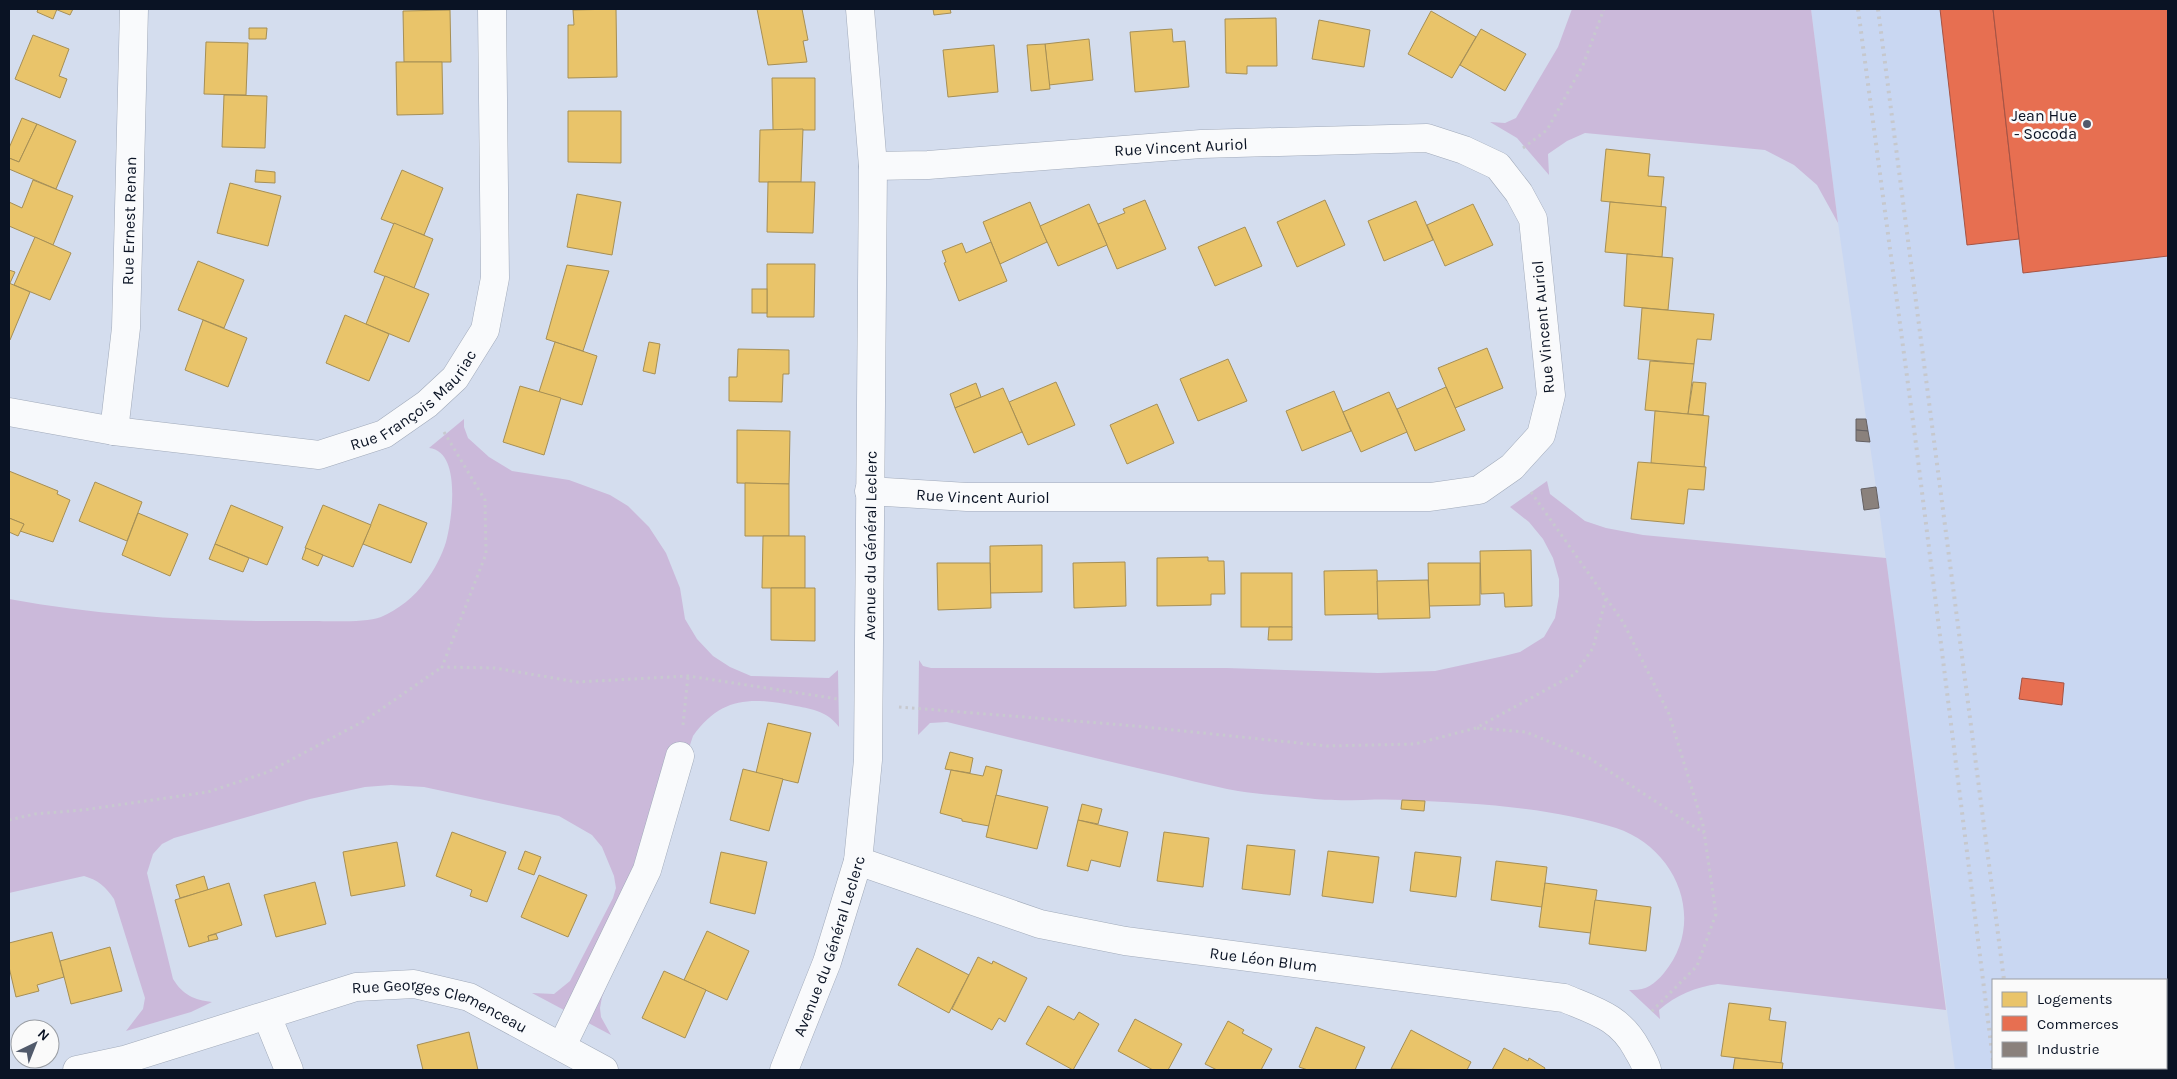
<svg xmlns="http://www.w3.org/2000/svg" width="2177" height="1079" font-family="Karla,sans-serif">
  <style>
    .built { fill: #c9d7f2; fill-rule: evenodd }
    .green { fill: #cbb9da }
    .homes { fill: #e9c46a; stroke: #a68f55 }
    .shops { fill: #e76f51; stroke: #a55344 }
    .industry { fill: #8a817c; stroke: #646062 }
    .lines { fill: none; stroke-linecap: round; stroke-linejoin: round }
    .street-casing { stroke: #a1aaba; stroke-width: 29 }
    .path { stroke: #c7c9cf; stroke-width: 3; stroke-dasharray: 2.5 4; stroke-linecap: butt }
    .street { stroke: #f9fafc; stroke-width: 28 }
    .rail { stroke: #c6c8cd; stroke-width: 4; stroke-dasharray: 2.5 5; stroke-linecap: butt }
    .poi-dot { fill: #515a6b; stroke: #fafafa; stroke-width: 2 }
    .labels { text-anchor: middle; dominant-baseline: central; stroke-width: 5; stroke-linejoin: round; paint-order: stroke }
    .poi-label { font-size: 16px; fill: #0a1324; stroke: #fafafa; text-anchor: end }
    .street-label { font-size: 16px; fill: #0a1324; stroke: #fafafa }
  </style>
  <rect width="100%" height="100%" fill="#d4ddee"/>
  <path class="built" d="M 1811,9 L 2168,9 L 2168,1070 L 1955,1070 L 1879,508 L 1838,223 ZM 1993,980 L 2166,980 L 2166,1068 L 1993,1068 Z"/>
  <g class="green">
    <path d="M 1572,9 L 1811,9 L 1838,223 L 1817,185 L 1794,165 L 1765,150 L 1585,133 L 1567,141 L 1548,154 L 1549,175 L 1517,138 L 1490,122 L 1505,123 L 1516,118 L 1558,47 Z"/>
    <path d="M 464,419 L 464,427 L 468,438 L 489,457 L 512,471 L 569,480 L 610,495 L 628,506 L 649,527 L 666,553 L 680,588 L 685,619 L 697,639 L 713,656 L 730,667 L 751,676 L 829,678 L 838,670 L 839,727 C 828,712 813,709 796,706 C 752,697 721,696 693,736 L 621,951 L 602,997 L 600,1008 L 601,1017 L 611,1035 L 532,993 L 554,994 L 570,981 L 613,898 L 616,888 L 614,876 L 602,847 L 592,835 L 559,816 L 424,787 L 391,785 L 365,787 L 310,799 L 174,838 L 162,844 L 153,854 L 147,873 L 173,979 C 183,995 194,1000 212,1002 L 191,1012 L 126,1031 L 143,1009 L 145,998 L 114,899 C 106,887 98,880 84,876 L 9,893 L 9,599 C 108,617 209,622 310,621 C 328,621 365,623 381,617 C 398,610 415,596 425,582 C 434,571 442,555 446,542 C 452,520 462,451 429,448 Z"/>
    <path d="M 1547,481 L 1550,494 L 1585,521 L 1606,528 L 1643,535 L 1886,558 L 1946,1010 L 1718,984 C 1696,987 1676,995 1659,1010 L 1660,1019 L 1629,990 C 1645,991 1654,985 1664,973 C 1707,921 1677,848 1616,828 C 1551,807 1473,803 1405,800 C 1375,798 1345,802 1315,799 C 1289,796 1263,795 1238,791 C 1209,786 1179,777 1150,771 C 1082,755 1015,739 947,722 L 930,723 L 918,735 L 919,660 L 923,666 L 931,668 L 1227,668 L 1378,673 L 1435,671 L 1504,656 L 1520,652 L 1544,637 L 1555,618 L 1559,596 L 1559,579 L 1553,558 L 1543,539 L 1529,522 L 1510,507 Z"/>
  </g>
  <g class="homes">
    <path d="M 38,9 L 57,9 L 53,19 L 37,12 Z"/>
    <path d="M 55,9 L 73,9 L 70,15 Z"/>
    <path d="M 616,9 L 617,77 L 568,78 L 568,25 L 574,25 L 573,10 Z"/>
    <path d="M 757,9 L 802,9 L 808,40 L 803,41 L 807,62 L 768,65 Z"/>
    <path d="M 933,9 L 950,9 L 951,13 L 934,15 Z"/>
    <path d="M 450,10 L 451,62 L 404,62 L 403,11 Z"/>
    <path d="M 1431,11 L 1476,37 L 1452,78 L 1408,54 Z"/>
    <path d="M 1276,18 L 1277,66 L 1247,66 L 1247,74 L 1226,73 L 1225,19 Z"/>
    <path d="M 1319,20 L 1370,30 L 1364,67 L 1312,59 Z"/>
    <path d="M 249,28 L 267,28 L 266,39 L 249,39 Z"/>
    <path d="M 1172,29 L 1173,42 L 1185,41 L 1189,87 L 1135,92 L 1130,32 Z"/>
    <path d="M 1481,29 L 1526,54 L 1505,91 L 1460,65 Z"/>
    <path d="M 33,35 L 69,49 L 59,76 L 67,79 L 60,98 L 15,79 Z"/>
    <path d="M 1089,39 L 1093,80 L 1049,85 L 1045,44 Z"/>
    <path d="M 206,42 L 248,43 L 246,95 L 204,94 Z"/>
    <path d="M 1045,44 L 1050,89 L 1031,91 L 1027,45 Z"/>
    <path d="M 994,45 L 998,92 L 948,97 L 943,50 Z"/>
    <path d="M 396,62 L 442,62 L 443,114 L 397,115 Z"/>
    <path d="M 772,78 L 815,78 L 815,130 L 773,130 Z"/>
    <path d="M 224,95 L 267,96 L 265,148 L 222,147 Z"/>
    <path d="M 568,111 L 621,111 L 621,163 L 568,162 Z"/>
    <path d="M 22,118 L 37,124 L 19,162 L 9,158 L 9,148 Z"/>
    <path d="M 37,124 L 76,141 L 56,189 L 9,169 L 9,158 L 19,162 Z"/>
    <path d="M 803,129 L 801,182 L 759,182 L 760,130 Z"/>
    <path d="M 1606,149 L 1650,154 L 1648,176 L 1664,177 L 1661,207 L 1601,201 Z"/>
    <path d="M 256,170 L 275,172 L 275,183 L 255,182 Z"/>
    <path d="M 402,170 L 443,188 L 424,235 L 381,219 Z"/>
    <path d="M 33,180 L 73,196 L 53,245 L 9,226 L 9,202 L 22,208 Z"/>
    <path d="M 768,182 L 815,182 L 813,233 L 767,232 Z"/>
    <path d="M 230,183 L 281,196 L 268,246 L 217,233 Z"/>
    <path d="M 577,194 L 621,202 L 612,255 L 567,247 Z"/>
    <path d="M 1145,200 L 1166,249 L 1117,269 L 1098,224 L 1125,213 L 1123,209 Z"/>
    <path d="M 1325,200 L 1345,245 L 1297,267 L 1277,222 Z"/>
    <path d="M 1416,201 L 1433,240 L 1384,261 L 1368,221 Z"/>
    <path d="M 1030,202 L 1047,242 L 1000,264 L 983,222 Z"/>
    <path d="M 1610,202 L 1666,207 L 1662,257 L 1605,252 Z"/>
    <path d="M 1089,204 L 1107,245 L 1058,266 L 1040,226 Z"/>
    <path d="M 1473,204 L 1493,245 L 1445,266 L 1427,225 Z"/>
    <path d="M 394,223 L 433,239 L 414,288 L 374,272 Z"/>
    <path d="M 1245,227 L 1262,266 L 1215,286 L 1198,247 Z"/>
    <path d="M 35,237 L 71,253 L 50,300 L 14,285 Z"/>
    <path d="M 991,242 L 1007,281 L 959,301 L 944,263 L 946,262 L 942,251 L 962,243 L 966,253 Z"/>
    <path d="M 1627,254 L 1673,258 L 1668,310 L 1624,306 Z"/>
    <path d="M 198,261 L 244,280 L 224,328 L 178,310 Z"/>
    <path d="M 767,264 L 815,264 L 814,317 L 767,317 Z"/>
    <path d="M 567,265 L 609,271 L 583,351 L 546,339 Z"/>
    <path d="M 9,270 L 15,272 L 10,283 L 9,283 Z"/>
    <path d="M 385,276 L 429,294 L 409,342 L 366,324 Z"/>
    <path d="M 9,283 L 30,292 L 10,340 L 9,340 Z"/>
    <rect x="752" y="289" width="15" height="24"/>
    <path d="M 1642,308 L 1714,314 L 1711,340 L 1697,339 L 1694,364 L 1638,359 Z"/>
    <path d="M 345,315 L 389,334 L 369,381 L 326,363 Z"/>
    <path d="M 203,320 L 247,338 L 228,387 L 185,370 Z"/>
    <path d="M 555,342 L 597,356 L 582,405 L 539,392 Z"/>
    <path d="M 649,342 L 660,344 L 655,374 L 643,371 Z"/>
    <path d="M 1487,348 L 1503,388 L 1455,408 L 1438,368 Z"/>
    <path d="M 738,349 L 789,350 L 789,374 L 783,374 L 782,402 L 729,401 L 729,377 L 737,377 Z"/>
    <path d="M 1228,359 L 1247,401 L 1198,421 L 1180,379 Z"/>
    <path d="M 1650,361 L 1694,364 L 1688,414 L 1645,410 Z"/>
    <path d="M 1056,382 L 1075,425 L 1028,445 L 1009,402 Z"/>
    <path d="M 1693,382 L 1706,383 L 1703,415 L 1688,414 Z"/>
    <path d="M 976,383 L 981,397 L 955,408 L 950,394 Z"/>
    <path d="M 520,386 L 561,398 L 544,455 L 503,442 Z"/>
    <path d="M 1446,387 L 1465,430 L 1415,451 L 1397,409 Z"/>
    <path d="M 1003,388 L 1022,432 L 974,453 L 955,408 Z"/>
    <path d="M 1334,391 L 1351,431 L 1302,451 L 1286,411 Z"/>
    <path d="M 1389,392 L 1407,432 L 1361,452 L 1343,412 Z"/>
    <path d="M 1157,404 L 1174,443 L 1127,464 L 1110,425 Z"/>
    <path d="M 1655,411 L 1709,416 L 1704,468 L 1651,463 Z"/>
    <path d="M 737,430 L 790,431 L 789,484 L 737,483 Z"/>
    <path d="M 1638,462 L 1706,467 L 1704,490 L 1688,489 L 1684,524 L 1631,519 Z"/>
    <path d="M 9,471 L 58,491 L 57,494 L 70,500 L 53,542 L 20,531 L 24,524 L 9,518 Z"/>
    <path d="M 95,482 L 142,502 L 127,541 L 79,521 Z"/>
    <path d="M 745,483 L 789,484 L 789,536 L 745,536 Z"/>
    <path d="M 379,504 L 427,523 L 411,563 L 363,544 Z"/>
    <path d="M 231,505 L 283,527 L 267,565 L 215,544 Z"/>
    <path d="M 323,505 L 371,525 L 353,567 L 305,548 Z"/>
    <path d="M 138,513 L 188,534 L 170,576 L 122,555 Z"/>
    <path d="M 9,518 L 24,524 L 18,536 L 9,532 Z"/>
    <path d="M 763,536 L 805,536 L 805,588 L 762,588 Z"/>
    <path d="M 215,544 L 249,558 L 243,572 L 209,559 Z"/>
    <path d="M 1042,545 L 1042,592 L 990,593 L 990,546 Z"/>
    <path d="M 306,548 L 323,555 L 318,566 L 302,559 Z"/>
    <path d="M 1531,550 L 1532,606 L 1505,607 L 1504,593 L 1481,594 L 1480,551 Z"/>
    <path d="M 1208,557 L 1208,561 L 1224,561 L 1225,594 L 1211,594 L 1211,605 L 1157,606 L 1157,558 Z"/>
    <path d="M 1125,562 L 1126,606 L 1074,608 L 1073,563 Z"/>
    <path d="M 937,563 L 990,563 L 991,608 L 938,610 Z"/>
    <path d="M 1428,563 L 1480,563 L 1480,605 L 1429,606 Z"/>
    <path d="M 1377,570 L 1378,614 L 1325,615 L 1324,571 Z"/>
    <rect x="1241" y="573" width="51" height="54"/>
    <path d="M 1428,580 L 1430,618 L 1378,619 L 1377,581 Z"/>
    <path d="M 771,588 L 815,588 L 815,641 L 771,640 Z"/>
    <path d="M 1269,627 L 1292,627 L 1292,640 L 1268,640 Z"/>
    <path d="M 768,723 L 811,733 L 798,783 L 756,773 Z"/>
    <path d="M 950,752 L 973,758 L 970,773 L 945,769 Z"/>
    <path d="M 986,766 L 1002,770 L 989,826 L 962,821 L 962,819 L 940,813 L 951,770 L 983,776 Z"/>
    <path d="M 743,769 L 783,779 L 769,831 L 730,820 Z"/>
    <path d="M 996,795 L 1048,807 L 1037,849 L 986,837 Z"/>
    <path d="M 1402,800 L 1425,801 L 1424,811 L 1401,809 Z"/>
    <path d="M 1082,804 L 1102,809 L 1098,824 L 1078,820 Z"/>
    <path d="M 1078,820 L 1128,832 L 1120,867 L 1091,860 L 1088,871 L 1067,866 Z"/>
    <path d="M 452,832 L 506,852 L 487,902 L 470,896 L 472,890 L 436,876 Z"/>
    <path d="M 1164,832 L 1209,838 L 1203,887 L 1157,881 Z"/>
    <path d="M 397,842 L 405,886 L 351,896 L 343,852 Z"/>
    <path d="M 1247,845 L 1295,850 L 1290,895 L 1242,889 Z"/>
    <path d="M 525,851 L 541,857 L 534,875 L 518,869 Z"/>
    <path d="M 1328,851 L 1379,857 L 1373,903 L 1322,896 Z"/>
    <path d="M 721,852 L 767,862 L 755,914 L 710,903 Z"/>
    <path d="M 1415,852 L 1461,857 L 1456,897 L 1410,891 Z"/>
    <path d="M 1496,861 L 1547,867 L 1542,907 L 1491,900 Z"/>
    <path d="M 539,875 L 587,895 L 568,937 L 521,917 Z"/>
    <path d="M 204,876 L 208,890 L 180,898 L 176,885 Z"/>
    <path d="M 315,882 L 326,924 L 276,937 L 264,895 Z"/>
    <path d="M 229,883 L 242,925 L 208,936 L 209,941 L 189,947 L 175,900 Z"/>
    <path d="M 1545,883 L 1597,890 L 1591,933 L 1539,927 Z"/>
    <path d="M 1595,900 L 1651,907 L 1646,951 L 1589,944 Z"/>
    <path d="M 707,931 L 749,951 L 727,1000 L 684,980 Z"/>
    <path d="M 52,932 L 64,977 L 37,985 L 39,991 L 16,997 L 9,967 L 9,943 Z"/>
    <path d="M 216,934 L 218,939 L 209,941 L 208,936 Z"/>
    <path d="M 110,947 L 122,991 L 71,1004 L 60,961 Z"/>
    <path d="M 917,948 L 969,975 L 949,1013 L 898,985 Z"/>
    <path d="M 978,957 L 992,964 L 993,961 L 1027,978 L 1005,1022 L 999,1018 L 992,1030 L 952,1009 Z"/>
    <path d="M 664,971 L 706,990 L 685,1038 L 642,1018 Z"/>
    <path d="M 1729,1003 L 1771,1008 L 1769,1020 L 1786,1022 L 1781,1063 L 1721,1056 Z"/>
    <path d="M 1048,1006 L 1074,1020 L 1079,1012 L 1099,1024 L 1073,1070 L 1026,1044 Z"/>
    <path d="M 1135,1019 L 1182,1044 L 1168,1070 L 1153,1070 L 1118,1051 Z"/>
    <path d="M 1228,1021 L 1244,1030 L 1242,1033 L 1272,1049 L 1261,1070 L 1217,1070 L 1205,1064 Z"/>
    <path d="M 1316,1027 L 1365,1047 L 1355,1070 L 1308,1070 L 1299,1067 Z"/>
    <path d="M 1411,1030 L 1471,1062 L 1467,1070 L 1391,1069 Z"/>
    <path d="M 469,1032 L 478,1070 L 423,1070 L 417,1045 Z"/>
    <path d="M 1504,1048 L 1528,1061 L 1529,1058 L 1545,1068 L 1544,1070 L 1492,1070 Z"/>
    <path d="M 1735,1058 L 1783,1063 L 1782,1070 L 1733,1070 Z"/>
  </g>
  <g class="shops">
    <path d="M 1940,9 L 1993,9 L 2019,239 L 1967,245 Z"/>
    <path d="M 1993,9 L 2168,9 L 2168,256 L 2023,273 Z"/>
    <path d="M 2022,678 L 2064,683 L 2062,705 L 2019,699 Z"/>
  </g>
  <g class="industry">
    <path d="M 1856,419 L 1866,419 L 1868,431 L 1856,430 Z"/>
    <path d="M 1856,430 L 1868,431 L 1870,442 L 1856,441 Z"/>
    <path d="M 1876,487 L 1879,508 L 1864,510 L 1861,489 Z"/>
  </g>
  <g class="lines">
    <g class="street-casing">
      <g id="street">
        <path id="s1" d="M 9,412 L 114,431 L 319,455 L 384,434 L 427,404 L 455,378 L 485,330 L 495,278 L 492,9"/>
        <path id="s2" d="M 114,431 L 126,328 L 134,9"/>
        <path id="s3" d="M 869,491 L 967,497 L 1430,497 L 1479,490 L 1512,467 L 1541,435 L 1551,395 L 1533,219 L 1519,193 L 1498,166 L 1464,150 L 1427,138 L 1201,144 L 928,165 L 873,166"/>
        <path id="s4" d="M 858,861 L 1040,924 L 1125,941 L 1564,998 C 1595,1011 1620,1017 1637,1049 C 1641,1056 1645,1062 1647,1070"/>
        <path d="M 267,1016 L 289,1070"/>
        <path d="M 562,1046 L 647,870 L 680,756"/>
        <path id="s5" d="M 77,1070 L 124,1060 L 356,987 L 414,984 L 469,997 L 604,1070"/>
        <path id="s6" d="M 784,1070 L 827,962 L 858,861 L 868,760 L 873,166 L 860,9"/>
      </g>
    </g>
    <g class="path">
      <path d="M 1523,148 L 1547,130 L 1583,65 L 1604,9"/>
      <path d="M 444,432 L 485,500 L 486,554 L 442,667 L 495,668 L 577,682 L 688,676 L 838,699"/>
      <path d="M 1531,492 L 1623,622 L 1669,714 L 1703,825 L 1716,914 L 1697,966 L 1651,1012"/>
      <path d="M 899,707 L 1136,726 L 1327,746 L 1415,744 L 1476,728 L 1575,674 L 1593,648 L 1606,598"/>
      <path d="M 683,725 L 688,676"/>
      <path d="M 1477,728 L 1526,732 L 1589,758 L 1704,833"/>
      <path d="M 9,820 L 35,814 L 83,810 L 208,792 L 268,772 L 364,721 L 442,667"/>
    </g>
    <use href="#street" class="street"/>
    <g class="rail">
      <path d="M 1858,9 L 1916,444 L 1993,1060"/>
      <path d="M 1878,9 L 2004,980"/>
      <path d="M 1994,1068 L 1995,1070"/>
      <path d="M 2015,1068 L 2015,1070"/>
    </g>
  </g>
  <circle class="poi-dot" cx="2087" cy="124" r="5"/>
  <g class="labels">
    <g class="poi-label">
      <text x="2077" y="115">Jean Hue<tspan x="2077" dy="18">- Socoda</tspan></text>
    </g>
    <g class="street-label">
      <text transform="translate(1181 147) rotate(-3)">Rue Vincent Auriol</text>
      <text stroke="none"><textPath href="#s2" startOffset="211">Rue Ernest Renan</textPath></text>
      <text transform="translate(1543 327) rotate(-95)">Rue Vincent Auriol</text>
      <text stroke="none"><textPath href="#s1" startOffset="425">Rue François Mauriac</textPath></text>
      <text stroke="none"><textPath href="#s3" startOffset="114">Rue Vincent Auriol</textPath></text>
      <text stroke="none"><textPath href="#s6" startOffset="538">Avenue du Général Leclerc</textPath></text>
      <text stroke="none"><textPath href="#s6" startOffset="132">Avenue du Général Leclerc</textPath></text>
      <text stroke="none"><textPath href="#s4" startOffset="419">Rue Léon Blum</textPath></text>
      <text stroke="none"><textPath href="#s5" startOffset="379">Rue Georges Clemenceau</textPath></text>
    </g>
  </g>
  <rect width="2177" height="1079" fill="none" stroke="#0a1324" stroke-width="20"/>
  <rect x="1992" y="979" width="175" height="90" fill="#fafafa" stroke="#9a9ea4"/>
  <rect x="2002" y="992" width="25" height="15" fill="#e9c46a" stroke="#9a9ea4"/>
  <text x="2037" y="1004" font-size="15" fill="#0a1324">Logements</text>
  <rect x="2002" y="1016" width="25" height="15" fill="#e76f51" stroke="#9a9ea4"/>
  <text x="2037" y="1029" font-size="15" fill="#0a1324">Commerces</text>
  <rect x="2002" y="1042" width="25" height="15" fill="#8a817c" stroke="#9a9ea4"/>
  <text x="2037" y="1054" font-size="15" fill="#0a1324">Industrie</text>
  <g transform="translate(35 1044) rotate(43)"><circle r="24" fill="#fafafa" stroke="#9a9ea4"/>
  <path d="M0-4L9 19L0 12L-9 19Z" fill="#515a6b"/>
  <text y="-8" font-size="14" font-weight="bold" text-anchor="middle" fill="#0a1324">N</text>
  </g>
</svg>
